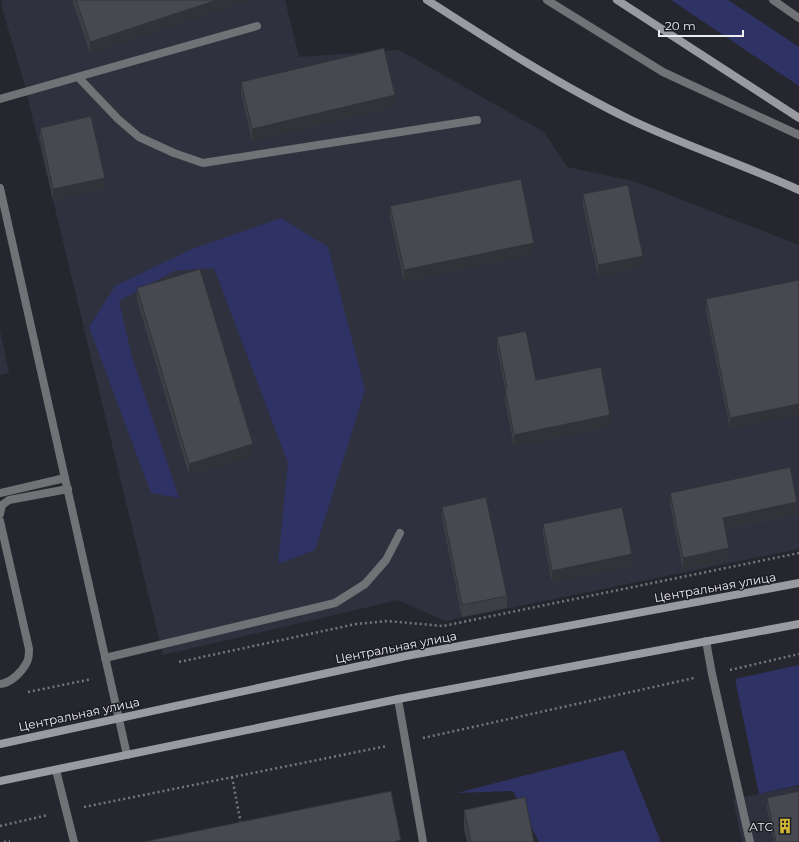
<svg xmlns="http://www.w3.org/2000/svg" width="799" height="842" font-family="Montserrat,sans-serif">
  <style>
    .built { fill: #2f323e }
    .green { fill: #2e3264 }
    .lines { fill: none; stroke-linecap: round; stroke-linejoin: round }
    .path { stroke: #77787e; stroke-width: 2.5; stroke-dasharray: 2 3; stroke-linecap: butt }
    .service { stroke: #717275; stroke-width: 8 }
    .minor { stroke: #717275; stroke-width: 8 }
    .tertiary { stroke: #717275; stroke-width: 8 }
    .secondary { stroke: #9a9ba1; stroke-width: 8 }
    .wall { fill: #3e3f45 }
    .shaded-wall { fill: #323338 }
    .building { fill: #484950; stroke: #323338 }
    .labels { text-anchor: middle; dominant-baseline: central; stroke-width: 3; stroke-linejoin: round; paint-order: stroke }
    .street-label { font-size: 12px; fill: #ecedf1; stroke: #1d1e24 }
    .poi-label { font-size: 12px; fill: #ecedf1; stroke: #1d1e24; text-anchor: end }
  </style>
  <rect width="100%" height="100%" fill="#26272e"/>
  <g class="built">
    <path d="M 3,0 L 285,0 L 299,57 L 399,50 L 544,132 L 567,167 L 633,181 L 799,245 L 799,549 L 445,621 L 398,600 L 163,655 L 53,200 L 22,75 L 1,5 Z"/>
    <path d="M 0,330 L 9,373 L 0,375 Z"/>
    <path d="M 799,786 L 799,842 L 742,842 L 733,799 Z"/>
  </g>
  <g class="green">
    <path d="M 671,0 L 728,0 L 799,47 L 799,86 Z"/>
    <path d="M 281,218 L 328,247 L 365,390 L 315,550 L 278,564 L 288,463 L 214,268 L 174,271 L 119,301 L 132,357 L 179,498 L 151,493 L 89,327 L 115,286 L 192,249 Z"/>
    <path d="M 799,665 L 799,785 L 759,794 L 735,679 Z"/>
    <path d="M 624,750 L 661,842 L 539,842 L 513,791 L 457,793 Z"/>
  </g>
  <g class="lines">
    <g class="path">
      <path d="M 179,662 L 356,624 L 387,621 L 443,626 L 799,553"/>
      <path d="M 730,670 L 799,654"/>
      <path d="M 28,692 L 92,679"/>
      <path d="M 423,738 L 694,678"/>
      <path d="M 232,777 L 241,824"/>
      <path d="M 84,807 L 387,746"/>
      <path d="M 0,826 L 48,815"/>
      <path d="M 4,842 L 10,841"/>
    </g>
    <g class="service">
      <path d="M 773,0 L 799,18"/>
      <path d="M 78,77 L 118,119 L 139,137 L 174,153 L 203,163 L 477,120"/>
      <path d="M 0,99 L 257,26"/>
      <path d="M 0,493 L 65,478"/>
      <path d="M 0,514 L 2,505 L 9,500 L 68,489"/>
      <path d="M 0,521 L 29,649 C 29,653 29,658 27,662 C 22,672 11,683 0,684"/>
      <path d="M 706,641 L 712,674 L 750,842"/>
      <path d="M 105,658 L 335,603 L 365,584 L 386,560 L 400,533"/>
      <path d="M 398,699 L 423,842"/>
      <path d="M 56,770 L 74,842"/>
    </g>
    <path class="minor" d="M 0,188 L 127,755"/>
    <path class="tertiary" d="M 547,0 L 663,72 L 799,135"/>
    <g class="secondary">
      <path d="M 427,0 C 492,42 561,86 631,120 C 686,146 744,165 799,190"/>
      <path d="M 617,0 L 799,118"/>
      <path d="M 0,744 L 406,656 L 799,583"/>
      <path d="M 0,781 L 398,699 L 799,624"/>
    </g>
  </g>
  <g class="wall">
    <path d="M 73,0 L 251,0 L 90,53 L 73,3 Z"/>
    <path d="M 241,82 L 395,107 L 252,141 L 241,93 Z"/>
    <path d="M 40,128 L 105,189 L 53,200 L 40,139 Z"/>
    <path d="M 583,194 L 643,267 L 598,277 L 583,206 Z"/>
    <path d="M 390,206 L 534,254 L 404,282 L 390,218 Z"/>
    <path d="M 799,280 L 730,429 L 706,311 L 706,299 Z"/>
    <path d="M 137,288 L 253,456 L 189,475 L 137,300 Z"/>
    <path d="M 497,337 L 536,380 L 610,427 L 514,447 L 505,400 L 505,389 L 497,348 Z"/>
    <path d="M 670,493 L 797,514 L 725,529 L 729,560 L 683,570 L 670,504 Z"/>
    <path d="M 442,507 L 507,596 L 507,608 L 462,617 L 442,519 Z"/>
    <path d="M 543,524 L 632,566 L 552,582 L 543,535 Z"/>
    <path d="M 767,798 L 799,842 L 774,842 L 767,809 Z"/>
    <path d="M 464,810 L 534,842 L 467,842 L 464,829 Z"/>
  </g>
  <g class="shaded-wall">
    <path d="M 217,0 L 251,0 L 90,53 L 90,42 Z"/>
    <path d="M 395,95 L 395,107 L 252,141 L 252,129 Z"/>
    <path d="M 105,178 L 105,189 L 53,200 L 53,189 Z"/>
    <path d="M 534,243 L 534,254 L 404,282 L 404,270 Z"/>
    <path d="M 643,256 L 643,267 L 598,277 L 598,265 Z"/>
    <path d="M 799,404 L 799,415 L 730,429 L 730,418 Z"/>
    <path d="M 610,415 L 610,427 L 514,447 L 514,435 Z"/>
    <path d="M 253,444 L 253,456 L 189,475 L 189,464 Z"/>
    <path d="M 797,502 L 797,514 L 723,529 L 723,518 Z"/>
    <path d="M 729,548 L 729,560 L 683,570 L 683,558 Z"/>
    <path d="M 632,554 L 632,566 L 552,582 L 552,571 Z"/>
  </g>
  <g class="building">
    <path d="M 76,0 L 217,0 L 90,42 Z"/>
    <path d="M 384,48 L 395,95 L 252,129 L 241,82 Z"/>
    <path d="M 91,116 L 105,178 L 53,189 L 40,128 Z"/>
    <path d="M 521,179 L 534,243 L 404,270 L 390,206 Z"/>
    <path d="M 628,185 L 643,256 L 598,265 L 583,194 Z"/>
    <path d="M 200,269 L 253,444 L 189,464 L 137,288 Z"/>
    <path d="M 799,280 L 799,404 L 730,418 L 706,299 Z"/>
    <path d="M 526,331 L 536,380 L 601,367 L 610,415 L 514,435 L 505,389 L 507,388 L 497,337 Z"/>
    <path d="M 790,467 L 797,502 L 723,518 L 729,548 L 683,558 L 670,493 Z"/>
    <path d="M 486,497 L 507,596 L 462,605 L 442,507 Z"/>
    <path d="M 622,507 L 632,554 L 552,571 L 543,524 Z"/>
    <path d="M 391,791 L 401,840 L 394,842 L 143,842 Z"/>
    <path d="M 799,791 L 799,842 L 776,842 L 767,798 Z"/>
    <path d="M 525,797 L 534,842 L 471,842 L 464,810 Z"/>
  </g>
  <defs>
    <g id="building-bare" transform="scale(1.2)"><path d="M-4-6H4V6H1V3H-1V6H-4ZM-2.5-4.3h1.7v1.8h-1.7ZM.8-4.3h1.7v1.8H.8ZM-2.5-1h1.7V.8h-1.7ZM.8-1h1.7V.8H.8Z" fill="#d2b736" stroke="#1d1e24" stroke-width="2.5" paint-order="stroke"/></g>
  </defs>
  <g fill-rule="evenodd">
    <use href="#building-bare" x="785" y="826"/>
  </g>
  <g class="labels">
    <g class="street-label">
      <text transform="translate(715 587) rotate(-10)">Центральная улица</text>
      <text transform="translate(396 647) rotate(-11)">Центральная улица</text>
      <text transform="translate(79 714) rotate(-12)">Центральная улица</text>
    </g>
    <g class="poi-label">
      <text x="773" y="826">АТС</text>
    </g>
  </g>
  <path d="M659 30v6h84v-6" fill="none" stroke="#ecedf1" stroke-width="2"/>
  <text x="665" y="30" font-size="12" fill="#ecedf1" stroke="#1d1e24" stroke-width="3" paint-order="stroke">20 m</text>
</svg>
